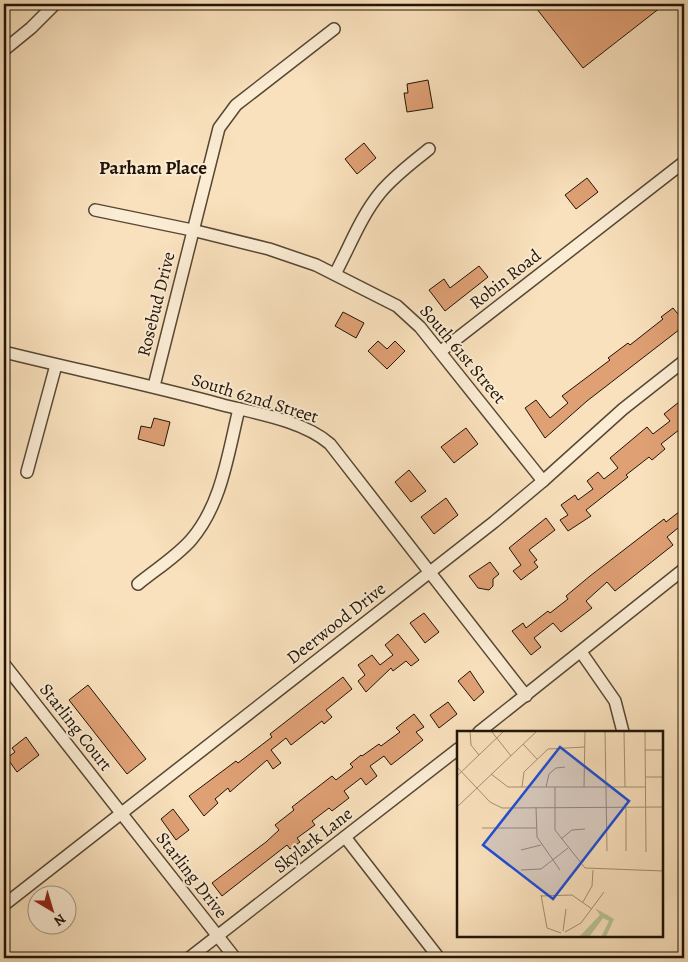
<svg xmlns="http://www.w3.org/2000/svg" width="688" height="962" font-family="Alegreya,serif">
  <style>
    .building { fill: #dfa074; stroke: #211407 }
    .lines { fill: none; stroke-linecap: round; stroke-linejoin: round }
    .street-casing { stroke: #574734; stroke-width: 14 }
    .street { stroke: #fbecd4; stroke-width: 11 }
    .labels { text-anchor: middle; dominant-baseline: central; stroke-width: 4; stroke-linejoin: round; paint-order: stroke }
    .street-label { font-size: 18px; fill: #211407; stroke: #fbecd4 }
    .neighbourhood-label { font-size: 19px; font-weight: bold; fill: #211407; stroke: #fbecd4 }
    .inset-road { fill: none; stroke: #a38f74; stroke-width: 1 }
    .view { fill: #1d4ed8; fill-opacity: 0.15; stroke: #1d4ed8; stroke-width: 2.5 }
    .inset-edge { fill: none; stroke: #211407; stroke-width: 2.5 }
  </style>
  <rect width="100%" height="100%" fill="#f9e1bd"/>
  <filter id="stains"><feTurbulence type="fractalNoise" baseFrequency=".004" numOctaves="4"/><feColorMatrix values="0 0 0 0 .2 0 0 0 0 .09 0 0 0 0 .02 0 0 0 .5 -.17"/></filter>
  <radialGradient id="worn" r=".72"><stop offset=".6" stop-color="#630" stop-opacity="0"/><stop offset="1" stop-color="#630" stop-opacity=".3"/></radialGradient>
  <g class="building">
    <path d="M 533,4 L 665,4 L 583,68 Z"/>
    <path d="M 428,80 L 433,108 L 407,112 L 404,93 L 408,93 L 407,84 Z"/>
    <path d="M 364,143 L 376,158 L 357,174 L 345,159 Z"/>
    <path d="M 587,178 L 598,192 L 576,209 L 565,195 Z"/>
    <path d="M 479,266 L 488,277 L 445,311 L 429,290 L 444,279 L 450,288 Z"/>
    <path d="M 673,308 L 678,314 L 684,309 L 684,326 L 587,401 L 545,438 L 525,408 L 536,400 L 550,418 L 568,403 L 562,396 L 610,360 L 608,358 L 628,343 L 630,345 L 663,319 L 661,317 Z"/>
    <path d="M 343,312 L 364,323 L 356,338 L 335,326 Z"/>
    <path d="M 378,341 L 387,349 L 395,341 L 405,351 L 387,369 L 368,351 Z"/>
    <path d="M 684,398 L 684,426 L 661,444 L 665,449 L 652,460 L 649,457 L 626,475 L 628,477 L 586,510 L 591,516 L 568,531 L 560,520 L 568,515 L 561,505 L 575,495 L 578,500 L 593,489 L 587,481 L 598,472 L 604,479 L 618,468 L 610,458 L 647,427 L 653,434 L 670,421 L 664,414 Z"/>
    <path d="M 154,418 L 170,422 L 164,446 L 138,439 L 141,426 L 151,428 Z"/>
    <path d="M 466,428 L 478,444 L 454,463 L 441,447 Z"/>
    <path d="M 409,470 L 426,491 L 411,502 L 395,482 Z"/>
    <path d="M 446,498 L 458,515 L 434,534 L 421,517 Z"/>
    <path d="M 684,508 L 684,523 L 667,537 L 673,545 L 615,591 L 607,582 L 586,601 L 592,608 L 561,632 L 553,623 L 534,638 L 541,647 L 531,655 L 512,631 L 523,623 L 526,628 L 548,611 L 550,613 L 568,599 L 566,596 L 590,576 L 664,519 L 666,522 Z"/>
    <path d="M 546,518 L 555,530 L 529,550 L 537,560 L 534,562 L 538,567 L 521,580 L 513,571 L 521,565 L 509,548 Z"/>
    <path d="M 490,562 L 499,574 L 493,579 L 493,586 L 489,590 L 478,588 L 469,576 Z"/>
    <path d="M 424,613 L 439,632 L 425,643 L 410,623 Z"/>
    <path d="M 398,634 L 419,660 L 411,666 L 406,661 L 393,671 L 391,668 L 366,692 L 358,681 L 365,675 L 358,665 L 372,655 L 380,665 L 393,655 L 385,645 Z"/>
    <path d="M 470,671 L 484,692 L 474,701 L 458,681 Z"/>
    <path d="M 343,677 L 352,689 L 326,710 L 332,717 L 324,724 L 322,721 L 291,745 L 286,738 L 271,750 L 281,763 L 273,769 L 267,760 L 230,792 L 228,788 L 215,799 L 218,803 L 204,816 L 189,796 L 236,761 L 238,763 L 272,737 L 270,734 Z"/>
    <path d="M 88,685 L 146,759 L 127,774 L 69,700 Z"/>
    <path d="M 448,702 L 457,714 L 439,728 L 430,715 Z"/>
    <path d="M 414,714 L 424,727 L 416,732 L 423,740 L 391,765 L 384,756 L 370,766 L 377,776 L 366,785 L 361,778 L 344,791 L 349,798 L 332,811 L 329,808 L 312,821 L 315,825 L 297,838 L 300,842 L 290,849 L 287,845 L 222,896 L 212,883 L 266,842 L 279,830 L 275,825 L 294,810 L 292,807 L 332,776 L 336,780 L 353,767 L 350,764 L 361,755 L 362,756 L 379,744 L 381,746 L 400,732 L 396,728 Z"/>
    <path d="M 26,737 L 39,755 L 17,772 L 7,758 L 15,752 L 12,748 Z"/>
    <path d="M 173,809 L 189,830 L 176,840 L 161,819 Z"/>
  </g>
  <g class="lines">
    <g class="street-casing">
      <g id="street">
        <path d="M 4,50 L 31,28 L 55,4"/>
        <path d="M 95,210 L 192,230 L 269,249 L 316,265 L 397,306 L 420,327 L 543,481"/>
        <path d="M 335,274 C 349,248 361,216 380,193 C 394,176 412,163 429,149"/>
        <path d="M 441,351 L 684,162"/>
        <path d="M 4,352 C 77,370 150,385 223,405 C 256,413 304,421 330,444 L 526,696"/>
        <path d="M 154,386 L 219,128 L 236,105 L 334,29"/>
        <path d="M 27,472 L 56,365"/>
        <path d="M 138,584 C 155,570 176,557 191,540 C 222,504 228,453 239,409"/>
        <path d="M 581,652 L 615,701 L 623,732"/>
        <path d="M 4,664 L 235,958"/>
        <path d="M 479,732 L 684,569"/>
        <path d="M 345,837 L 439,958"/>
        <path d="M 4,905 L 494,522 L 543,481 L 623,409 L 684,361"/>
        <path d="M 189,958 L 458,749"/>
      </g>
    </g>
    <use href="#street" class="street"/>
  </g>
  <g class="labels">
    <g class="street-label">
      <text transform="translate(505 279) rotate(-38)">Robin Road</text>
      <text transform="translate(156 304) rotate(-76)">Rosebud Drive</text>
      <text transform="translate(463 354) rotate(50)">South 61st Street</text>
      <text transform="translate(255 398) rotate(17)">South 62nd Street</text>
      <text transform="translate(336 623) rotate(-38)">Deerwood Drive</text>
      <text transform="translate(76 727) rotate(52)">Starling Court</text>
      <text transform="translate(313 840) rotate(-38)">Skylark Lane</text>
      <text transform="translate(192 875) rotate(52)">Starling Drive</text>
    </g>
    <g class="neighbourhood-label">
      <text x="153" y="168">Parham Place</text>
    </g>
  </g>
  <g transform="translate(457 731)">
    <rect width="206" height="206" fill="#f9e1bd"/>
    <path d="M 138,177 L 157,188 L 149,206 L 144,206 L 152,190 L 146,187 L 132,206 L 122,206 L 143,184 Z" fill="#bac394"/>
    <path class="inset-road" d="M 13,0 L 14,14 L 22,24M 148,0 L 150,120M 167,0 L 168,56M 188,0 L 189,121M 35,1 L 54,25M 66,13 L 80,28M 188,19 L 207,19M 0,36 L 33,71 L 45,77 L 207,76M 34,43 L 51,56 L 188,56M 0,45 L 47,0M 188,46 L 207,46M 65,56 L 67,41 L 91,18 L 128,16M 89,56 L 92,43 L 99,37 L 108,36M 98,56 L 98,99 L 128,137 L 207,140M 127,56 L 128,0M 0,76 L 80,0M 79,76 L 80,106 L 103,139M 25,97 L 79,97M 104,108 L 115,99 L 128,98M 64,119 L 84,114M 169,120 L 169,76M 64,139 L 84,138 L 111,117M 84,164 L 90,197 L 104,202M 84,165 L 115,164 L 135,178M 126,171 L 135,155 L 136,139M 106,200 L 109,178M 108,201 L 124,192 L 147,161"/>
    <path class="view" d="M 103,16 L 172,70 L 96,168 L 26,114 Z"/>
    <rect width="206" height="206" class="inset-edge"/>
  </g>
  <rect width="688" height="962" fill="none" stroke="#f9e1bd" stroke-width="20"/>
  <rect x="5" y="5" width="678" height="952" fill="none" stroke="#211407" stroke-width="2.5"/>
  <rect x="10" y="10" width="668" height="942" fill="none" stroke="#211407"/>
  <g transform="translate(52 910) rotate(142)"><circle r="24" fill="#fbecd4" stroke="#a49682"/>
  <path d="M0-4L9 19L0 12L-9 19Z" fill="#8f2418"/>
  <text y="-8" font-size="14" font-weight="bold" text-anchor="middle" fill="#211407">N</text>
  </g>
  <rect width="100%" height="100%" filter="url(#stains)"/>
  <rect width="100%" height="100%" fill="url(#worn)"/>
</svg>
